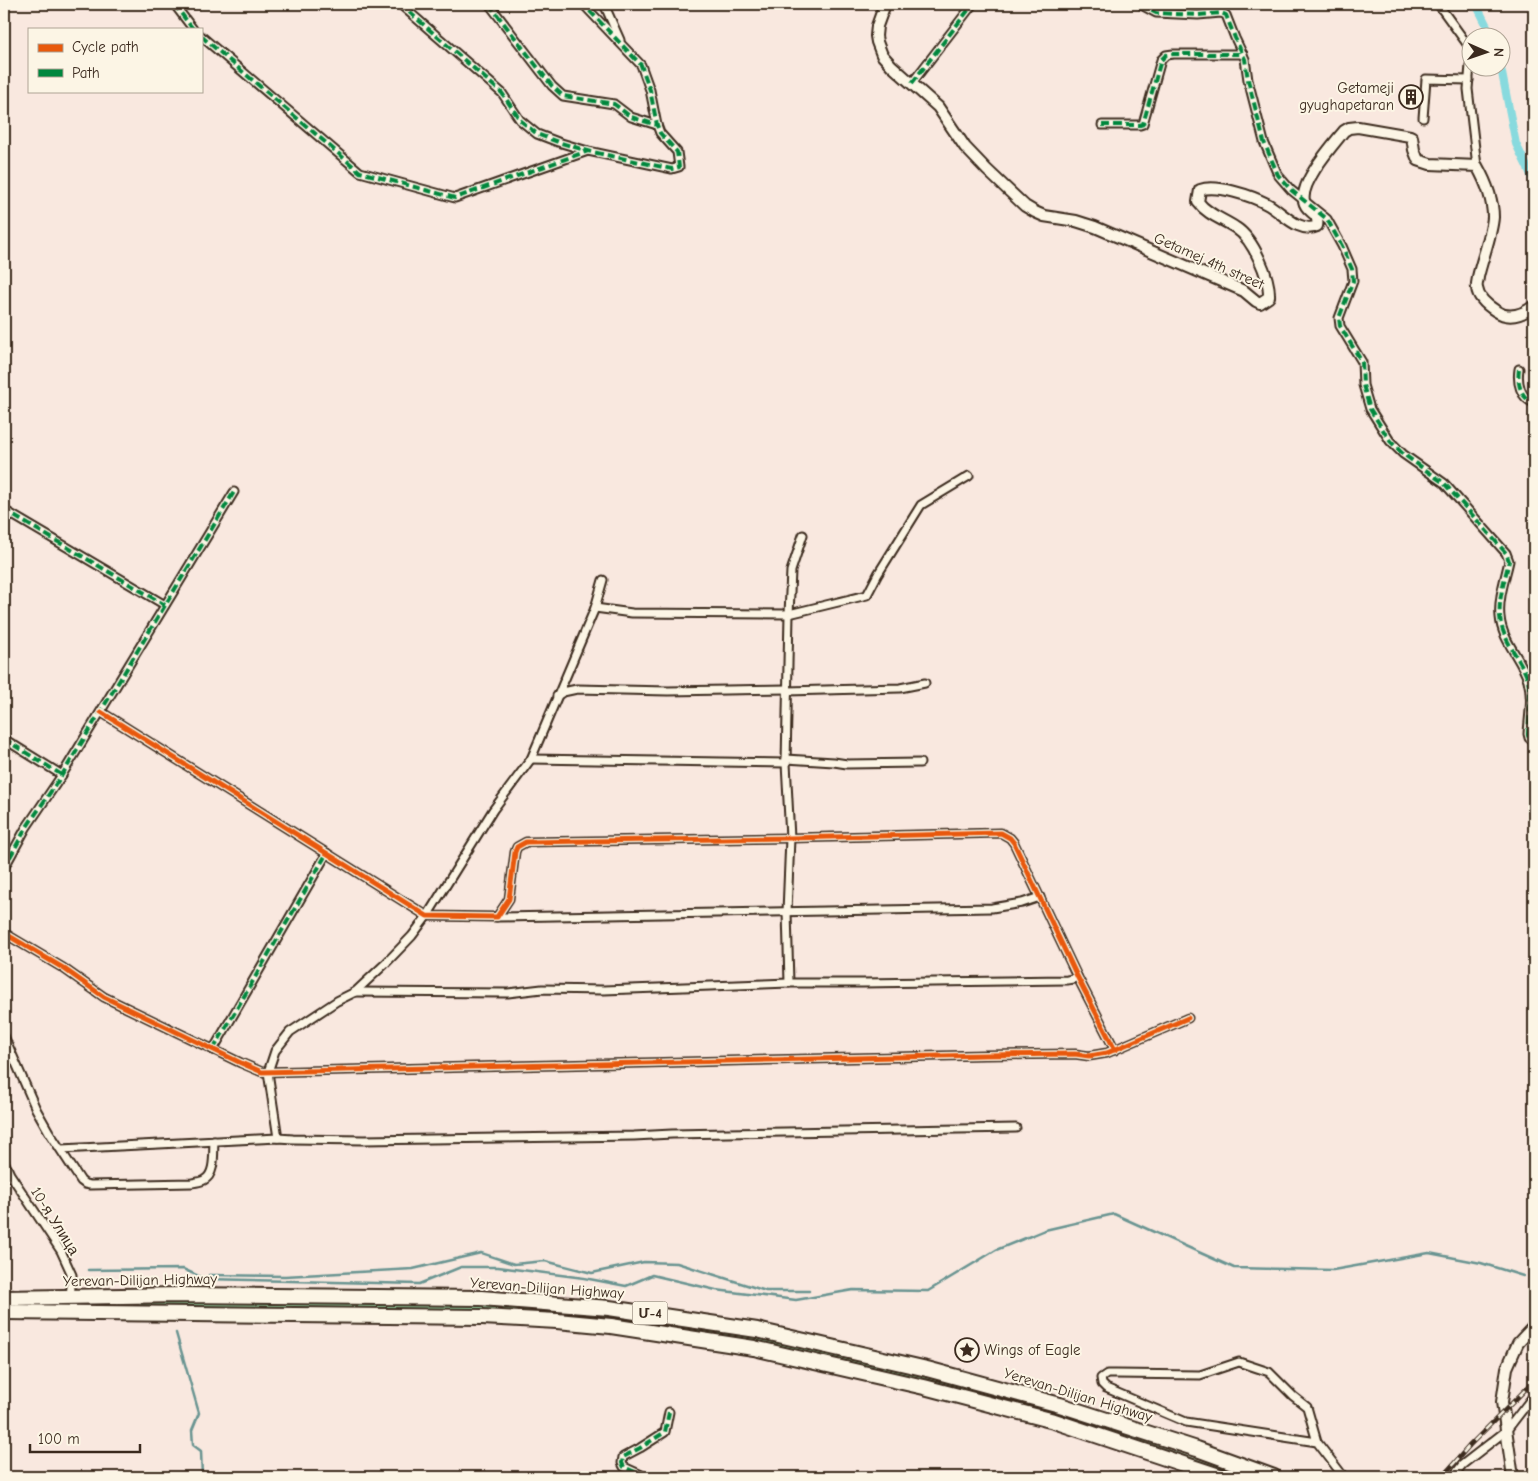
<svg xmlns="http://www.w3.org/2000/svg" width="1538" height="1481" font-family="'Comic Neue','Noto Sans Armenian',sans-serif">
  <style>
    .green { fill: #a0e5b1; stroke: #6e8868 }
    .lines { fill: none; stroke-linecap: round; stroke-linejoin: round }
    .stream { stroke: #699491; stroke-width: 2.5 }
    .canal { stroke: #88dade; stroke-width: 8 }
    .street-casing { stroke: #3b2a1e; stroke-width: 11 }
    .secondary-casing { stroke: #3b2a1e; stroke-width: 14 }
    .highway-casing { stroke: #3b2a1e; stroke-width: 18 }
    .street { stroke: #fcf5e5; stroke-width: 7 }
    .secondary { stroke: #fcf5e5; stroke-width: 10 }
    .highway { stroke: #fcf5e5; stroke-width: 14 }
    .rail-casing { stroke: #3b2a1e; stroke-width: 4.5 }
    .rail { stroke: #fcf5e5; stroke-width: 2.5; stroke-dasharray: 8; stroke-linecap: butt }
    .quiet { stroke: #00873e; stroke-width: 4; stroke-dasharray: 8 4; stroke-linecap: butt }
    .cycleway-casing { stroke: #fcf5e5; stroke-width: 8 }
    .cycleway { stroke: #e8590c; stroke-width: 5 }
    .labels { text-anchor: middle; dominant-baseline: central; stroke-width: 4; stroke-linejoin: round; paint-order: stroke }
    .shield { fill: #fcf5e5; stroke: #75675a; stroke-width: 1 }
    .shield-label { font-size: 14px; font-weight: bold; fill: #3b2a1e }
    .poi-label { font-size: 15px; fill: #3b2a1e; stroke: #fcf5e5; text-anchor: end }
    .street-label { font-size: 15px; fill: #3b2a1e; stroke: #fcf5e5 }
  </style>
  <rect width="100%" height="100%" fill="#f9e8df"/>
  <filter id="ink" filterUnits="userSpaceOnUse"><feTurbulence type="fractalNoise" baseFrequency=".02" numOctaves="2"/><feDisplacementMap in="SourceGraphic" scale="10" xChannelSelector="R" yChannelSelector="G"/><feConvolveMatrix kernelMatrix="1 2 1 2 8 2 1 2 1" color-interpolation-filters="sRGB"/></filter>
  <g filter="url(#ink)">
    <path class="green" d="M 167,1302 L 455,1305 L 518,1308 L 624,1317 L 713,1330 L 804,1346 L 874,1361 L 946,1381 L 1092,1424 L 1229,1470 L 1227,1475 L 930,1383 L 832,1357 L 694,1333 L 456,1311 L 273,1308 L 4,1308 L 4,1303 Z"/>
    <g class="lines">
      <g class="stream">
        <path d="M 88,1270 L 183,1269 L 205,1279 L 419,1284 L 461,1267 L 498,1267 L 584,1278 L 626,1286 L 652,1275 L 716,1290 L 796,1300 L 853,1290 L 928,1291 L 996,1250 L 1045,1230 L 1114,1214 L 1234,1268 L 1333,1270 L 1429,1253 L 1481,1263 L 1523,1276"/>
        <path d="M 209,1275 L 285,1276 L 413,1269 L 481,1253 L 514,1264 L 545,1261 L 592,1273 L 644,1262 L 677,1263 L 766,1291 L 809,1291"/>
        <path d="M 176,1333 L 199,1413 L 192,1430 L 193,1445 L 201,1451 L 202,1477"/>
      </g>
      <g class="canal">
        <path d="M 1476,4 L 1493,38"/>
        <path d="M 1500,63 L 1516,144 L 1534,181"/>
      </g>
      <g class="street-casing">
        <g id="street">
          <path d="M 174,4 L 193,29"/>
          <path d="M 400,4 L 502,93 L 520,120 L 537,134 L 558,142 L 588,151"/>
          <path d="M 489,4 L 552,86 L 563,96 L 614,104 L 631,117 L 657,125"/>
          <path d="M 604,4 L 620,40"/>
          <path d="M 1142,4 L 1143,6 L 1156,13 L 1198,15 L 1221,13 L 1226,15 L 1235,38 L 1245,59 L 1248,80 L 1264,142 L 1278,175 L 1291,190 L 1327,219 L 1342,246 L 1352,269 L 1353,281 L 1339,318 L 1340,326 L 1362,362 L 1363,385 L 1370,409 L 1390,441 L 1403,454 L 1444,483 L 1506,553 L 1509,561 C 1505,579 1498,599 1500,617 C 1502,641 1521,658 1528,680 C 1533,699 1529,715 1528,734 L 1529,738 L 1534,742"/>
          <path d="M 1438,4 L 1470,48"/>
          <path d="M 201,36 L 360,172 L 455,198 L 588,151 L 672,169 L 679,167 L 677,152 L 660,133 L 657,125 L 650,90 L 641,65 L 583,4"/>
          <path d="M 1470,65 L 1468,89 L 1477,166"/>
          <path d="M 912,83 L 973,4"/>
          <path d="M 1423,118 L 1426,79 L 1469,80"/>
          <path d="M 1102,125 L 1140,125 L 1143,124 L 1161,60 L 1166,55 L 1173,54 L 1243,54"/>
          <path d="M 1519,369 C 1517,382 1520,398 1534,403"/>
          <path d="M 4,510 L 165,605"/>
          <path d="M 595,608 L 632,613 L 789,614 L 867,595 L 878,574 L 921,505 L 969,476"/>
          <path d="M 787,691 L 900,688 L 925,683"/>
          <path d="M 557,696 L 563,692 L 577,689 L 668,691 L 787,689"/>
          <path d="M 101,712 L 427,916 L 497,917 L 509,899 L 515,852 L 517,847 L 526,842 L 790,838 L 1001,833 L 1010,838 L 1014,843 L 1077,976 L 1115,1050"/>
          <path d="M 4,739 L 62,775"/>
          <path d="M 531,759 L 786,763"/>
          <path d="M 786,759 L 834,762 L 847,764 L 920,763"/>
          <path d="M 4,868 L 26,828 L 62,775 L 234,492"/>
          <path d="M 497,917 L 992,908 L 1022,903 L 1040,897"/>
          <path d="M 4,933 L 63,968 L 104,997 L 241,1063 L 262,1072 L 984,1055 L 1075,1054 L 1089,1056 L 1107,1053 L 1188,1018"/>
          <path d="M 789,983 L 787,912 L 790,838 L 786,763 L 789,614 L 791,571 L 803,535"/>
          <path d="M 355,992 L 508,993 L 542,989 L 604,990 L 789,983 L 862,983 L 1067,980 L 1073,979 L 1077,976"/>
          <path d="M 4,1036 L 36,1109 L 49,1132 L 81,1181 L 85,1184 L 90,1185 L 192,1183 C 196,1182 201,1182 204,1180 C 216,1174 213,1152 214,1141"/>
          <path d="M 213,1050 L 327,853"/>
          <path d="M 278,1138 L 268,1072 L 275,1051 L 290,1032 L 337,1001 L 355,992 L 386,963 L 412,936 L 427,916 L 493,810 L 531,759 L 595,608 L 603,580"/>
          <path d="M 61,1149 L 278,1138 L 293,1139 L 364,1140 L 634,1136 L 672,1134 L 1016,1128"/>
          <path d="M 4,1161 L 10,1174 L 61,1251 L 72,1275 L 70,1298"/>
          <path d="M 1317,1442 L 1307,1407 L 1293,1396 L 1269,1372 L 1239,1362 L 1200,1375 L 1116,1374 L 1107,1374 L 1101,1378 L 1102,1384 L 1106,1388 L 1186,1422 L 1317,1442 L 1344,1477"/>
          <path d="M 646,1477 L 624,1467 L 622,1463 L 623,1457 L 640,1448 L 665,1432 L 669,1412"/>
          <path d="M 1453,1477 L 1462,1465 L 1507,1430 L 1534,1395"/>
        </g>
      </g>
      <g class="secondary-casing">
        <g id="secondary">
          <path d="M 885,4 L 877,26 L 876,36 L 877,42 L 882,55 L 892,66 L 938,107 L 965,147 L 987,170 L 1025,206 L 1035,212 L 1044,216 L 1076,221 L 1095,227 L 1244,291 L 1256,301 L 1260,303 L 1269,297 C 1270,277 1253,239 1236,228 C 1223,219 1208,215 1198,202 L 1200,190 C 1217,184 1252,196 1267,204 C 1282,212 1299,234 1317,226 C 1320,211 1306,213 1304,201 C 1300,182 1332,146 1344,131 L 1349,128 L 1358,127 L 1410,136 L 1412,137 L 1414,150 L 1418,160 L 1430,164 L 1477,166 C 1486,182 1493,198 1493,217 C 1492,234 1482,259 1478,277 C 1478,280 1476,285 1477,288 C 1478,298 1488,306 1496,311 C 1509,320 1522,315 1534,306"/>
          <path d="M 1513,1477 L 1502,1402 L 1507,1368 L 1518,1343 L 1534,1326"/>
        </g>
      </g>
      <g class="highway-casing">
        <g id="highway">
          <path d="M 4,1298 L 180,1295 L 481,1298 L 609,1308 L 757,1330 L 927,1369 L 1060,1405 L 1197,1449 L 1274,1477"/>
          <path d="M 4,1312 L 482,1317 L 557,1321 L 611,1326 L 754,1348 L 924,1387 L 1054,1421 L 1222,1477"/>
        </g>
      </g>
      <use href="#street" class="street"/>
      <use href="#secondary" class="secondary"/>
      <use href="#highway" class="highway"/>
      <g class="rail-casing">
        <path id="rail" d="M 1442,1477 L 1470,1445 L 1534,1381"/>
      </g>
      <use href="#rail" class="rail"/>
      <g class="quiet">
        <path d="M 174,4 L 193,29"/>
        <path d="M 400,4 L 502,93 L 520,120 L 537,134 L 558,142 L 588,151"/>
        <path d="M 489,4 L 552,86 L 563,96 L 614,104 L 631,117 L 657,125"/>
        <path d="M 1142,4 L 1143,6 L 1156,13 L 1198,15 L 1221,13 L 1226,15 L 1235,38 L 1245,59 L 1248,80 L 1264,142 L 1278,175 L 1291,190 L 1327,219 L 1342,246 L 1352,269 L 1353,281 L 1339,318 L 1340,326 L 1362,362 L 1363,385 L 1370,409 L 1390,441 L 1403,454 L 1444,483 L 1506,553 L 1509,561 C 1505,579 1498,599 1500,617 C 1502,641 1521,658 1528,680 C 1533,699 1529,715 1528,734 L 1529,738 L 1534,742"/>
        <path d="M 201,36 L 360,172 L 455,198 L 588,151 L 672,169 L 679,167 L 677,152 L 660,133 L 657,125 L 650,90 L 641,65 L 583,4"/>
        <path d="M 912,83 L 973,4"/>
        <path d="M 1102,125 L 1140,125 L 1143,124 L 1161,60 L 1166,55 L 1173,54 L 1243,54"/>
        <path d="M 1519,369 C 1517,382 1520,398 1534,403"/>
        <path d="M 4,510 L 165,605"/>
        <path d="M 4,739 L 62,775"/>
        <path d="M 4,868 L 26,828 L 62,775 L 234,492"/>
        <path d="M 213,1050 L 327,853"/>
        <path d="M 646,1477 L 624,1467 L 622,1463 L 623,1457 L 640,1448 L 665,1432 L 669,1412"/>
      </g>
      <g class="cycleway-casing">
        <g id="cycleway">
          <path d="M 101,712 L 427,916 L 497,917 L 509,899 L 515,852 L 517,847 L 526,842 L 790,838 L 1001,833 L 1010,838 L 1014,843 L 1077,976 L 1115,1050"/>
          <path d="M 4,933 L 63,968 L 104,997 L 241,1063 L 262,1072 L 984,1055 L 1075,1054 L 1089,1056 L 1107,1053 L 1188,1018"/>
        </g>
      </g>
      <use href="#cycleway" class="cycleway"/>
    </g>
  </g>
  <defs>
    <g id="building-ring" transform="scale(1.25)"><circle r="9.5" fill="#fcf5e5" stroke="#3b2a1e" stroke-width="1.5"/><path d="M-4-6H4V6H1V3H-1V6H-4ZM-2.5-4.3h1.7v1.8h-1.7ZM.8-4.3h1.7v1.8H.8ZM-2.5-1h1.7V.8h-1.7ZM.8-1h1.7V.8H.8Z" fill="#3b2a1e"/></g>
    <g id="sight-ring" transform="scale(1.25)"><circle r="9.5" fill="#fcf5e5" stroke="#3b2a1e" stroke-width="1.5"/><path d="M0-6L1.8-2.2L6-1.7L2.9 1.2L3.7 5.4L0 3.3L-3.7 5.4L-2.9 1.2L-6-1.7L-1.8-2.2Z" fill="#3b2a1e"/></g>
  </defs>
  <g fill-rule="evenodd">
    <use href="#building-ring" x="1411" y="97"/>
    <use href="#sight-ring" x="967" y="1350"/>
  </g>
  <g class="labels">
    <rect class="shield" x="632.5" y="1301.5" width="35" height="23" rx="4"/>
    <g class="shield-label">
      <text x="650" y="1313">Մ-4</text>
    </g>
    <g class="poi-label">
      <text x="1394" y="88">Getameji<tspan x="1394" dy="17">gyughapetaran</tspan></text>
      <text x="984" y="1350" text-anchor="start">Wings of Eagle</text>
    </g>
    <g class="street-label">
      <text transform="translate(1209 261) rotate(24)">Getamej 4th street</text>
      <text transform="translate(55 1221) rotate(58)">10-я Улица</text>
      <text transform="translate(140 1280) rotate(-1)">Yerevan-Dilijan Highway</text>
      <text transform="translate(547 1288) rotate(4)">Yerevan-Dilijan Highway</text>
      <text transform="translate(1078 1395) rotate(17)">Yerevan-Dilijan Highway</text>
    </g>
  </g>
  <rect width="1538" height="1481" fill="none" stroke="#fcf5e5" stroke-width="20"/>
  <rect x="10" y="10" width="1518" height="1461" fill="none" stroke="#3b2a1e" stroke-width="2" filter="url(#ink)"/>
  <rect x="28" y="28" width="175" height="65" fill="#fcf5e5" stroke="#afa495"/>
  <rect x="38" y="44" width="25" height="8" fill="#e8590c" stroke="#afa495"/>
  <text x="72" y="52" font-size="15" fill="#3b2a1e">Cycle path</text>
  <rect x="38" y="69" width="25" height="8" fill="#00873e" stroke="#afa495"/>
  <text x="72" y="78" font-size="15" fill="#3b2a1e">Path</text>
  <g transform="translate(1486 52) rotate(92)"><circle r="24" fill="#fcf5e5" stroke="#afa495"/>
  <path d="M0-4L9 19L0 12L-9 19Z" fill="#3b2a1e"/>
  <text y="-8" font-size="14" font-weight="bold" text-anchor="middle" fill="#3b2a1e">N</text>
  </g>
  <path d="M30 1444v8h110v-8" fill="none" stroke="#3b2a1e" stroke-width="2.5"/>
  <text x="38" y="1444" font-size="15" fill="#3b2a1e" stroke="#fcf5e5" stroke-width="4" paint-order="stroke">100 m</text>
</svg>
